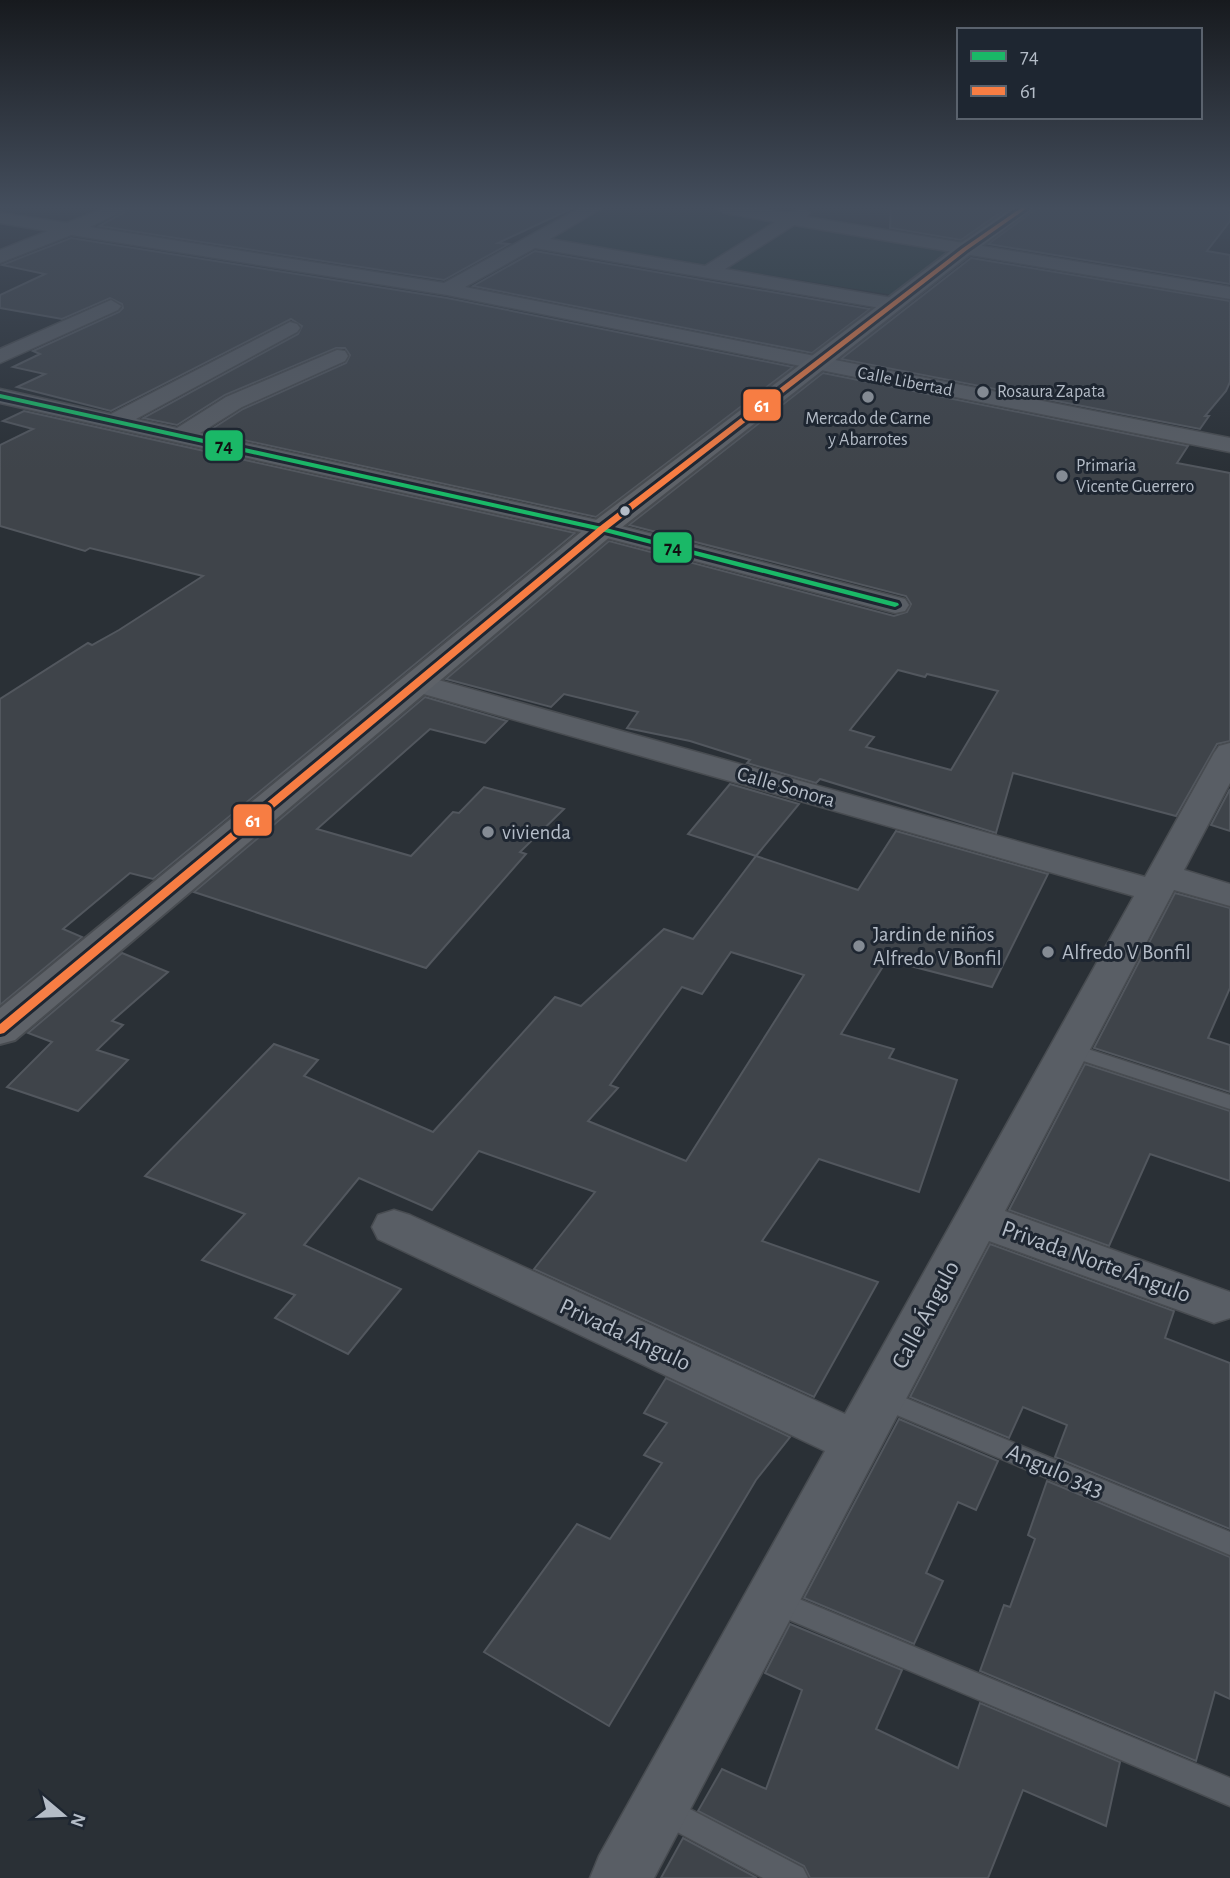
<svg xmlns="http://www.w3.org/2000/svg" width="1230" height="1878" font-family="'Alegreya Sans',sans-serif">
  <style>
    .green { fill: #283a3c }
    .building { fill: #3f444a; stroke: #52575e; stroke-width: 2; fill-rule: evenodd }
    .lines { fill: none; stroke-linecap: round; stroke-linejoin: round }
    .lane-casing { stroke: #484c51; stroke-width: 3 }
    .street-casing { stroke: #484c51; stroke-width: 3 }
    .secondary-casing { stroke: #484c51; stroke-width: 4 }
    .lane { fill: #595e65; fill-rule: evenodd }
    .street { fill: #595e65; fill-rule: evenodd }
    .secondary { fill: #5e6268; fill-rule: evenodd }
    .bus-1-casing { stroke: #1e2631; stroke-width: 6 }
    .bus-2-casing { stroke: #1e2631; stroke-width: 6 }
    .bus-1 { fill: #1ab867; fill-rule: evenodd }
    .bus-2 { fill: #f77d43; fill-rule: evenodd }
    .poi-dot { fill: #848b94; stroke: #1e2631; stroke-width: 2.5 }
    .bus-dot { fill: #b4bcc7; stroke: #1e2631; stroke-width: 2.5 }
    .labels { text-anchor: middle; dominant-baseline: central; stroke-width: 6; stroke-linejoin: round; paint-order: stroke }
    .far-street-label { font-size: 18px; fill: #b4bcc7; stroke: #1e2631 }
    .far-poi-label { font-size: 18px; fill: #b4bcc7; stroke: #1e2631; text-anchor: start }
    .street-label { font-size: 21px; fill: #b4bcc7; stroke: #1e2631 }
    .poi-label { font-size: 21px; fill: #b4bcc7; stroke: #1e2631; text-anchor: start }
    .near-street-label { font-size: 24px; fill: #b4bcc7; stroke: #1e2631 }
    .line-badge { stroke: #1e2631; stroke-width: 2.5 }
    .badge-label { font-size: 19px; text-anchor: middle; font-weight: bold; fill: #fff }
    .pale-badge-label { font-size: 19px; text-anchor: middle; font-weight: bold; fill: #111 }
  </style>
  <rect width="100%" height="100%" fill="#2a3036"/>
  <path class="green" d="M 604,208 L 709,208 L 953,250 L 893,295 L 550,240 Z"/>
  <g class="building">
    <path d="M 132,208 L 573,208 L 498,243 L 509,244 L 444,280 L 99,226 Z"/>
    <path d="M 891,208 L 1007,208 L 961,240 L 890,228 Z"/>
    <path d="M 1037,208 L 1230,208 L 1230,221 L 1207,251 L 1230,255 L 1230,284 L 988,244 Z"/>
    <path d="M 71,238 L 447,298 L 793,367 L 596,517 L 207,432 L 243,409 L 346,363 L 350,355 L 345,348 L 336,348 L 225,395 L 177,425 L 143,418 L 298,334 L 302,326 L 291,319 L 111,411 L 17,387 L 45,374 L 13,367 L 40,354 L 33,351 L 119,312 L 123,308 L 122,304 L 110,298 L 62,319 L 0,308 L 0,295 L 45,274 L 2,265 Z"/>
    <path d="M 535,251 L 870,309 L 812,353 L 473,286 Z"/>
    <path d="M 971,258 L 1230,301 L 1230,382 L 1226,391 L 1205,416 L 1209,416 L 1200,429 L 841,359 Z"/>
    <path d="M 823,373 L 1188,446 L 1177,463 L 1230,473 L 1230,741 L 1217,744 L 1176,816 L 1013,773 L 996,833 L 820,779 L 816,783 L 747,763 L 750,760 L 690,741 L 627,728 L 638,712 L 564,694 L 551,707 L 446,679 L 609,541 L 894,616 L 907,612 L 911,604 L 906,596 L 629,525 ZM 898,670 L 925,677 L 927,674 L 998,691 L 951,770 L 866,747 L 874,737 L 850,730 Z"/>
    <path d="M 24,411 L 575,533 L 153,879 L 130,873 L 63,929 L 82,937 L 0,1005 L 0,699 L 88,643 L 92,645 L 119,630 L 203,576 L 90,548 L 85,551 L 0,526 L 0,445 L 33,429 L 3,421 Z"/>
    <path d="M 425,697 L 507,721 L 485,743 L 430,729 L 317,829 L 411,856 L 453,812 L 459,813 L 484,787 L 564,809 L 520,852 L 526,854 L 426,968 L 194,892 Z"/>
    <path d="M 730,784 L 799,804 L 756,856 L 688,834 Z"/>
    <path d="M 1230,789 L 1230,831 L 1211,825 Z"/>
    <path d="M 896,831 L 1048,874 L 992,987 L 887,960 L 841,1034 L 894,1049 L 889,1058 L 957,1080 L 919,1192 L 819,1159 L 762,1241 L 878,1282 L 814,1397 L 534,1269 L 595,1192 L 479,1151 L 432,1210 L 359,1178 L 304,1245 L 401,1289 L 348,1354 L 275,1318 L 295,1295 L 202,1260 L 245,1214 L 145,1176 L 274,1044 L 318,1060 L 304,1076 L 433,1132 L 555,997 L 581,1006 L 664,929 L 693,939 L 756,856 L 858,890 ZM 731,952 L 804,975 L 686,1161 L 588,1121 L 618,1088 L 610,1085 L 682,987 L 702,994 Z"/>
    <path d="M 1175,893 L 1230,908 L 1230,988 L 1208,1038 L 1230,1045 L 1230,1092 L 1094,1048 Z"/>
    <path d="M 122,953 L 168,972 L 112,1021 L 123,1025 L 97,1050 L 128,1060 L 78,1111 L 7,1087 L 52,1042 L 28,1033 Z"/>
    <path d="M 1085,1064 L 1230,1111 L 1230,1181 L 1150,1154 L 1109,1246 L 1009,1210 Z"/>
    <path d="M 990,1244 L 1174,1311 L 1165,1338 L 1230,1363 L 1230,1529 L 1055,1457 L 1067,1425 L 1023,1407 L 1009,1438 L 910,1397 Z"/>
    <path d="M 666,1378 L 790,1437 L 756,1480 L 609,1726 L 484,1652 L 577,1524 L 610,1539 L 662,1463 L 644,1455 L 667,1423 L 644,1413 Z"/>
    <path d="M 899,1419 L 998,1461 L 976,1510 L 958,1502 L 926,1573 L 943,1581 L 914,1644 L 804,1598 Z"/>
    <path d="M 1047,1481 L 1230,1557 L 1230,1699 L 1215,1692 L 1196,1761 L 980,1671 L 1004,1605 L 1010,1607 L 1035,1539 L 1028,1535 Z"/>
    <path d="M 790,1624 L 902,1670 L 876,1729 L 958,1768 L 980,1703 L 1120,1762 L 1106,1826 L 1023,1790 L 988,1878 L 810,1878 L 804,1866 L 698,1811 L 722,1769 L 766,1789 L 802,1690 L 765,1673 Z"/>
    <path d="M 683,1838 L 757,1878 L 661,1878 Z"/>
  </g>
  <g class="lines">
    <g class="lane-casing">
      <g id="lane">
        <path d="M 1069,1043 L 1230,1095 L 1230,1109 L 1062,1054 L 1060,1049 L 1062,1044 Z"/>
        <path d="M 881,1388 L 1230,1532 L 1230,1555 L 873,1405 L 869,1398 L 873,1391 Z"/>
        <path d="M 775,1589 L 1230,1778 L 1230,1806 L 766,1610 L 762,1601 L 766,1592 Z"/>
        <path d="M 663,1795 L 803,1868 L 808,1878 L 763,1878 L 653,1819 L 649,1809 L 653,1799 Z"/>
      </g>
    </g>
    <g class="street-casing">
      <g id="street">
        <path d="M 105,208 L 129,208 L 90,227 L 444,283 L 580,208 L 602,208 L 550,239 L 705,266 L 775,222 L 724,213 L 716,208 L 758,208 L 788,213 L 804,208 L 810,213 L 807,217 L 1230,287 L 1230,299 L 794,225 L 725,269 L 892,298 L 899,300 L 902,304 L 899,308 L 892,310 L 535,248 L 465,287 L 1230,438 L 1230,452 L 447,295 L 71,235 L 0,263 L 0,250 L 48,231 L 0,223 L 0,213 L 67,223 Z"/>
        <path d="M 111,300 L 121,306 L 118,310 L 0,363 L 0,349 Z"/>
        <path d="M 290,322 L 297,324 L 300,328 L 297,332 L 136,419 L 177,428 L 226,397 L 337,350 L 345,351 L 348,356 L 345,361 L 242,407 L 200,433 L 602,521 L 905,599 L 909,605 L 905,611 L 895,613 L 599,536 L 0,403 L 0,389 L 111,414 Z"/>
        <path d="M 417,674 L 1145,877 L 1214,753 L 1219,746 L 1230,743 L 1230,783 L 1184,870 L 1230,884 L 1230,906 L 1174,890 L 1005,1211 L 1230,1292 L 1230,1318 L 1214,1323 L 989,1241 L 654,1878 L 590,1878 L 599,1856 L 825,1451 L 378,1239 L 372,1227 L 378,1215 L 394,1210 L 410,1215 L 845,1414 L 1134,896 L 406,689 L 402,683 L 406,677 Z"/>
      </g>
    </g>
    <g class="secondary-casing">
      <path id="secondary" d="M 1012,208 L 1034,208 L 972,253 L 612,535 L 15,1040 L 0,1044 L 0,1008 L 592,523 L 958,245 Z"/>
    </g>
    <use href="#lane" class="lane"/>
    <use href="#street" class="street"/>
    <use href="#secondary" class="secondary"/>
    <g class="bus-1-casing">
      <path id="bus-1" d="M 0,394 L 602,527 L 898,603 L 899,605 L 895,607 L 601,531 L 0,398 Z"/>
    </g>
    <g class="bus-2-casing">
      <path id="bus-2" d="M 1021,208 L 1027,208 L 967,250 L 605,531 L 4,1033 L 0,1034 L 0,1024 L 599,527 L 963,248 Z"/>
    </g>
    <use href="#bus-1" class="bus-1"/>
    <use href="#bus-2" class="bus-2"/>
  </g>
  <linearGradient id="sky" x2="0" y2="1"><stop stop-color="#171a1e"/><stop offset="0.44" stop-color="#444e5d"/><stop offset="1" stop-color="#444e5d" stop-opacity="0"/></linearGradient>
  <rect width="1230" height="471" fill="url(#sky)"/>
  <g class="poi-dot">
    <circle cx="983" cy="392" r="7"/>
    <circle cx="868" cy="397" r="7"/>
    <circle cx="1062" cy="476" r="7"/>
    <circle cx="488" cy="832" r="7"/>
    <circle cx="859" cy="946" r="7"/>
    <circle cx="1048" cy="952" r="7"/>
  </g>
  <circle class="bus-dot" cx="625" cy="511" r="6"/>
  <g class="labels">
    <g class="far-street-label">
      <text transform="translate(905 382) rotate(11)">Calle Libertad</text>
    </g>
    <g class="far-poi-label">
      <text x="997" y="392">Rosaura Zapata</text>
      <text x="868" y="419" text-anchor="middle">Mercado de Carne<tspan x="868" dy="21">y Abarrotes</tspan></text>
      <text x="1076" y="466">Primaria<tspan x="1076" dy="21">Vicente Guerrero</tspan></text>
    </g>
    <g class="street-label">
      <text transform="translate(786 787) rotate(16)">Calle Sonora</text>
    </g>
    <g class="poi-label">
      <text x="502" y="832">vivienda</text>
      <text x="873" y="934">Jardin de niños<tspan x="873" dy="24">Alfredo V Bonfil</tspan></text>
      <text x="1062" y="952">Alfredo V Bonfil</text>
    </g>
    <g class="near-street-label">
      <text transform="translate(1096 1262) rotate(20)">Privada Norte Ángulo</text>
      <text transform="translate(926 1315) rotate(-62)">Calle Ángulo</text>
      <text transform="translate(625 1335) rotate(25)">Privada Ángulo</text>
      <text transform="translate(1055 1471) rotate(23)">Angulo 343</text>
    </g>
  </g>
  <g class="line-badge">
    <rect x="742" y="388" width="40" height="34" rx="7" fill="#f77d43"/>
    <rect x="204" y="429" width="40" height="33" rx="7" fill="#1ab867"/>
    <rect x="652" y="531" width="41" height="33" rx="7" fill="#1ab867"/>
    <rect x="232" y="803" width="41" height="34" rx="7" fill="#f77d43"/>
  </g>
  <g class="badge-label">
    <text x="762" y="412">61</text>
    <text x="253" y="827">61</text>
  </g>
  <g class="pale-badge-label">
    <text x="224" y="452">74</text>
    <text x="673" y="554">74</text>
  </g>
  <rect x="957" y="28" width="245" height="91" fill="#1e2631" stroke="#5a626d" stroke-width="2"/>
  <rect x="971" y="51" width="35" height="10" fill="#1ab867" stroke="#5a626d" stroke-width="2"/>
  <text x="1020" y="63" font-size="21" fill="#b4bcc7">74</text>
  <rect x="971" y="86" width="35" height="10" fill="#f77d43" stroke="#5a626d" stroke-width="2"/>
  <text x="1020" y="98" font-size="21" fill="#b4bcc7">61</text>
  <g transform="translate(63 1815) rotate(109)" stroke="#1e2631" stroke-width="5" paint-order="stroke">
  <path d="M0-5L12 26L0 18L-12 26Z" fill="#b4bcc7"/>
  <text y="-10" font-size="19" font-weight="bold" text-anchor="middle" fill="#b4bcc7">N</text>
  </g>
</svg>
